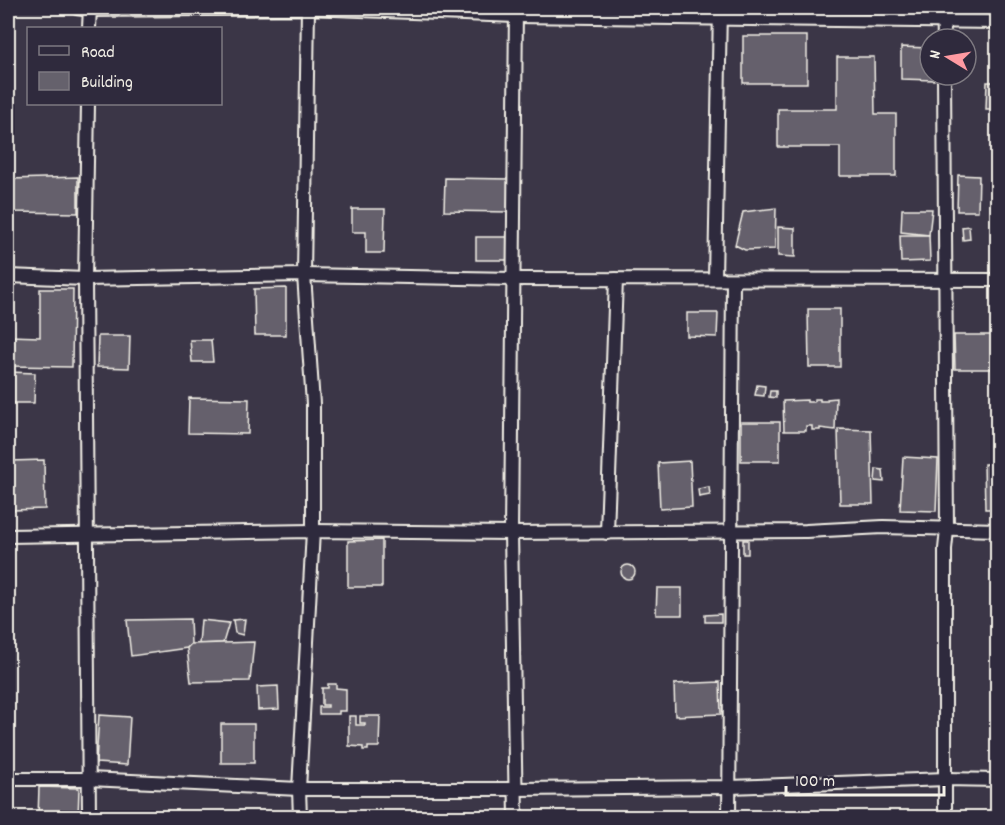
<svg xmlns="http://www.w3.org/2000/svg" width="1005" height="825" font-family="Dekko,sans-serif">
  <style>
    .building { fill: #65616c; stroke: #f4f1e8; stroke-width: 1.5 }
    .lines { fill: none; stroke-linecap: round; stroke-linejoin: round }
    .minor-casing { stroke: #f4f1e8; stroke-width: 16 }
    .minor { stroke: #2f2a3d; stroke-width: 12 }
  </style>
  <rect width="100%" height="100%" fill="#3b3647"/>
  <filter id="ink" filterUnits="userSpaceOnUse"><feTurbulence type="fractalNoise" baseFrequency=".0167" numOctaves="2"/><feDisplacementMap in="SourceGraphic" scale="12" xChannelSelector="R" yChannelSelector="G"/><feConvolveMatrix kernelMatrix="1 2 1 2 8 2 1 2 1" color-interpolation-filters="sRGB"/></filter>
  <g filter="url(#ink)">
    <g class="building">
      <rect x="743" y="36" width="64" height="47"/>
      <path d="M 901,47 L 930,48 L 930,75 L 934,75 L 934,80 L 901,79 Z"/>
      <path d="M 837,57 L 874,57 L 875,114 L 896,114 L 896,176 L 840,176 L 840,147 L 778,147 L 778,109 L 837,109 Z"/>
      <path d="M 987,82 L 998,82 L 998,109 L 986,109 Z"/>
      <path d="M 958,175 L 979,176 L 978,211 L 957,211 Z"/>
      <path d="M 78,177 L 78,213 L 11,212 L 11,179 Z"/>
      <path d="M 445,178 L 510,179 L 510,212 L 444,211 Z"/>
      <path d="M 776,208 L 775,249 L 745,250 L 735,245 L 743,212 Z"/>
      <path d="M 352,209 L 385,209 L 384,253 L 366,253 L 366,232 L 352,232 Z"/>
      <path d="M 902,209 L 932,209 L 929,235 L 901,232 Z"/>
      <path d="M 969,226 L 970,239 L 963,240 L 962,227 Z"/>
      <path d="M 778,227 L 795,228 L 795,257 L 778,256 Z"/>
      <path d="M 900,235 L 929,235 L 930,261 L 901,262 Z"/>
      <rect x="476" y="237" width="32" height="23"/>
      <path d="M 286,288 L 286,335 L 255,335 L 254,289 Z"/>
      <path d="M 40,289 L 73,289 L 72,367 L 9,366 L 9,336 L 40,337 Z"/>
      <path d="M 808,309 L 840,309 L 840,367 L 809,367 Z"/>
      <path d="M 687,313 L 718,313 L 717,337 L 687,336 Z"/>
      <path d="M 954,335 L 998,335 L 998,369 L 955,369 Z"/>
      <path d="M 98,336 L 130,336 L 129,368 L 97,367 Z"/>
      <path d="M 190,340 L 211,340 L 213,362 L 192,362 Z"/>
      <path d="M 8,372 L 35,373 L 34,403 L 8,403 Z"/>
      <path d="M 757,385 L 765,386 L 764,396 L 755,395 Z"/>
      <path d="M 770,391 L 776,391 L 776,398 L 769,397 Z"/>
      <path d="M 189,398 L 249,399 L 248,434 L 188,433 Z"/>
      <path d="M 836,398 L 835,430 L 820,428 L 820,430 L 812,430 L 812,426 L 806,426 L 806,431 L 784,431 L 783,401 L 807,400 L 807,402 L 814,402 L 814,399 L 820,399 L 820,401 L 827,401 L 827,399 Z"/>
      <rect x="741" y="422" width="39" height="39"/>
      <path d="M 838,429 L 871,430 L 873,504 L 840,504 Z"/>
      <path d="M 903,457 L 938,459 L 936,511 L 900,510 Z"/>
      <path d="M 44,460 L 45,509 L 13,510 L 11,461 Z"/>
      <path d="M 690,461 L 692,507 L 660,509 L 658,463 Z"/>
      <path d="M 984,464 L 998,464 L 998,509 L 985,509 Z"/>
      <path d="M 876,469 L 883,470 L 884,482 L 875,481 Z"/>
      <path d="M 709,487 L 710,495 L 699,497 L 698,489 Z"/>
      <path d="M 382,540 L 382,587 L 348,587 L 348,541 Z"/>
      <rect x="743" y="540" width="5" height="14"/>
      <circle cx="628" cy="572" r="7"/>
      <path d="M 657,588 L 682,588 L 682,615 L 656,615 Z"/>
      <path d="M 721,614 L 721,622 L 705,622 L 705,615 Z"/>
      <path d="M 190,619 L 191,644 L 187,648 L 131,656 L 127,620 Z"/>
      <path d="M 245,619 L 243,635 L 235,633 L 233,620 Z"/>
      <path d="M 201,620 L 229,623 L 223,643 L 199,644 Z"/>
      <path d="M 254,642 L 250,681 L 191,682 L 187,648 L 191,644 Z"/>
      <path d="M 720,682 L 721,714 L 675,716 L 674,684 Z"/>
      <path d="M 328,684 L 336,684 L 336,688 L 346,689 L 346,711 L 339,711 L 339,714 L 319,714 L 319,707 L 328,707 L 328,705 L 322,705 L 322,688 L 328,688 Z"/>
      <path d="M 278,686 L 279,709 L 258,710 L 257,687 Z"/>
      <path d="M 99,715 L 130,717 L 127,765 L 96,763 Z"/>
      <path d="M 349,716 L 356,716 L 356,725 L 365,725 L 365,723 L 360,723 L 360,716 L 380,716 L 379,747 L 368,747 L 368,750 L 363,750 L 363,747 L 349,746 Z"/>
      <rect x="221" y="724" width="33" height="39"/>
      <path d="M 39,787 L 79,788 L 78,818 L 38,818 Z"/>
    </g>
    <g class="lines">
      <g class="minor-casing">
        <g id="minor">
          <path d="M 77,8 L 90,10 L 308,8 L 516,16 L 998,22"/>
          <path d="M 516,8 L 511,533 L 516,818"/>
          <path d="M 943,8 L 944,39"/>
          <path d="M 89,28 L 90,8"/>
          <path d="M 944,75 L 947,530 L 945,549 L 945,818"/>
          <path d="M 88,104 L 85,279 L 89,818"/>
          <path d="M 8,276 L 85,279 L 304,275 L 513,279 L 998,280"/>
          <path d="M 715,279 L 720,8"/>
          <path d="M 607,533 L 616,279"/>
          <path d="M 8,536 L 313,531 L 511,533 L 806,531 L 883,527 L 998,530"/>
          <path d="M 8,779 L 89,779 L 299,789 L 516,789 L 730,787 L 946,779 L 998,780"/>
          <path d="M 300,818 L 299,789 L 313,531 L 313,404 L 304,275 L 308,8"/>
          <path d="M 729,818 L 733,280"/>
        </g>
      </g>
      <use href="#minor" class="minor"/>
    </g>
  </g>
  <rect width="1005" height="825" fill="none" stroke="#2f2a3d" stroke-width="30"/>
  <rect x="15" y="15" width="975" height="795" fill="none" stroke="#f4f1e8" stroke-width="2" filter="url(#ink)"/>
  <rect x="27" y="27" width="195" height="78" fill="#2f2a3d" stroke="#7e7a81" stroke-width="1.5"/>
  <rect x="39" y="46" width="30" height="9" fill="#2f2a3d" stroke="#7e7a81" stroke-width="1.5"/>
  <text x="81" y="57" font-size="18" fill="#f4f1e8">Road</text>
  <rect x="39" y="72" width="30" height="18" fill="#65616c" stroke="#7e7a81" stroke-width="1.5"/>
  <text x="81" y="87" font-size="18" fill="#f4f1e8">Building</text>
  <g transform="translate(948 57) rotate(281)"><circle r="28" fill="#2f2a3d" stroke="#7e7a81" stroke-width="1.5"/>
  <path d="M0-4.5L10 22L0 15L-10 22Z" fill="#ff9aa2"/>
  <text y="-9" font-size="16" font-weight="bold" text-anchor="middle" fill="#f4f1e8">N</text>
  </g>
  <path d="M786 786v9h158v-9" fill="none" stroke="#f4f1e8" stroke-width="3"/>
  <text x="795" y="786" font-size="18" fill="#f4f1e8" stroke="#2f2a3d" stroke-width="4.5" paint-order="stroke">100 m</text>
</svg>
